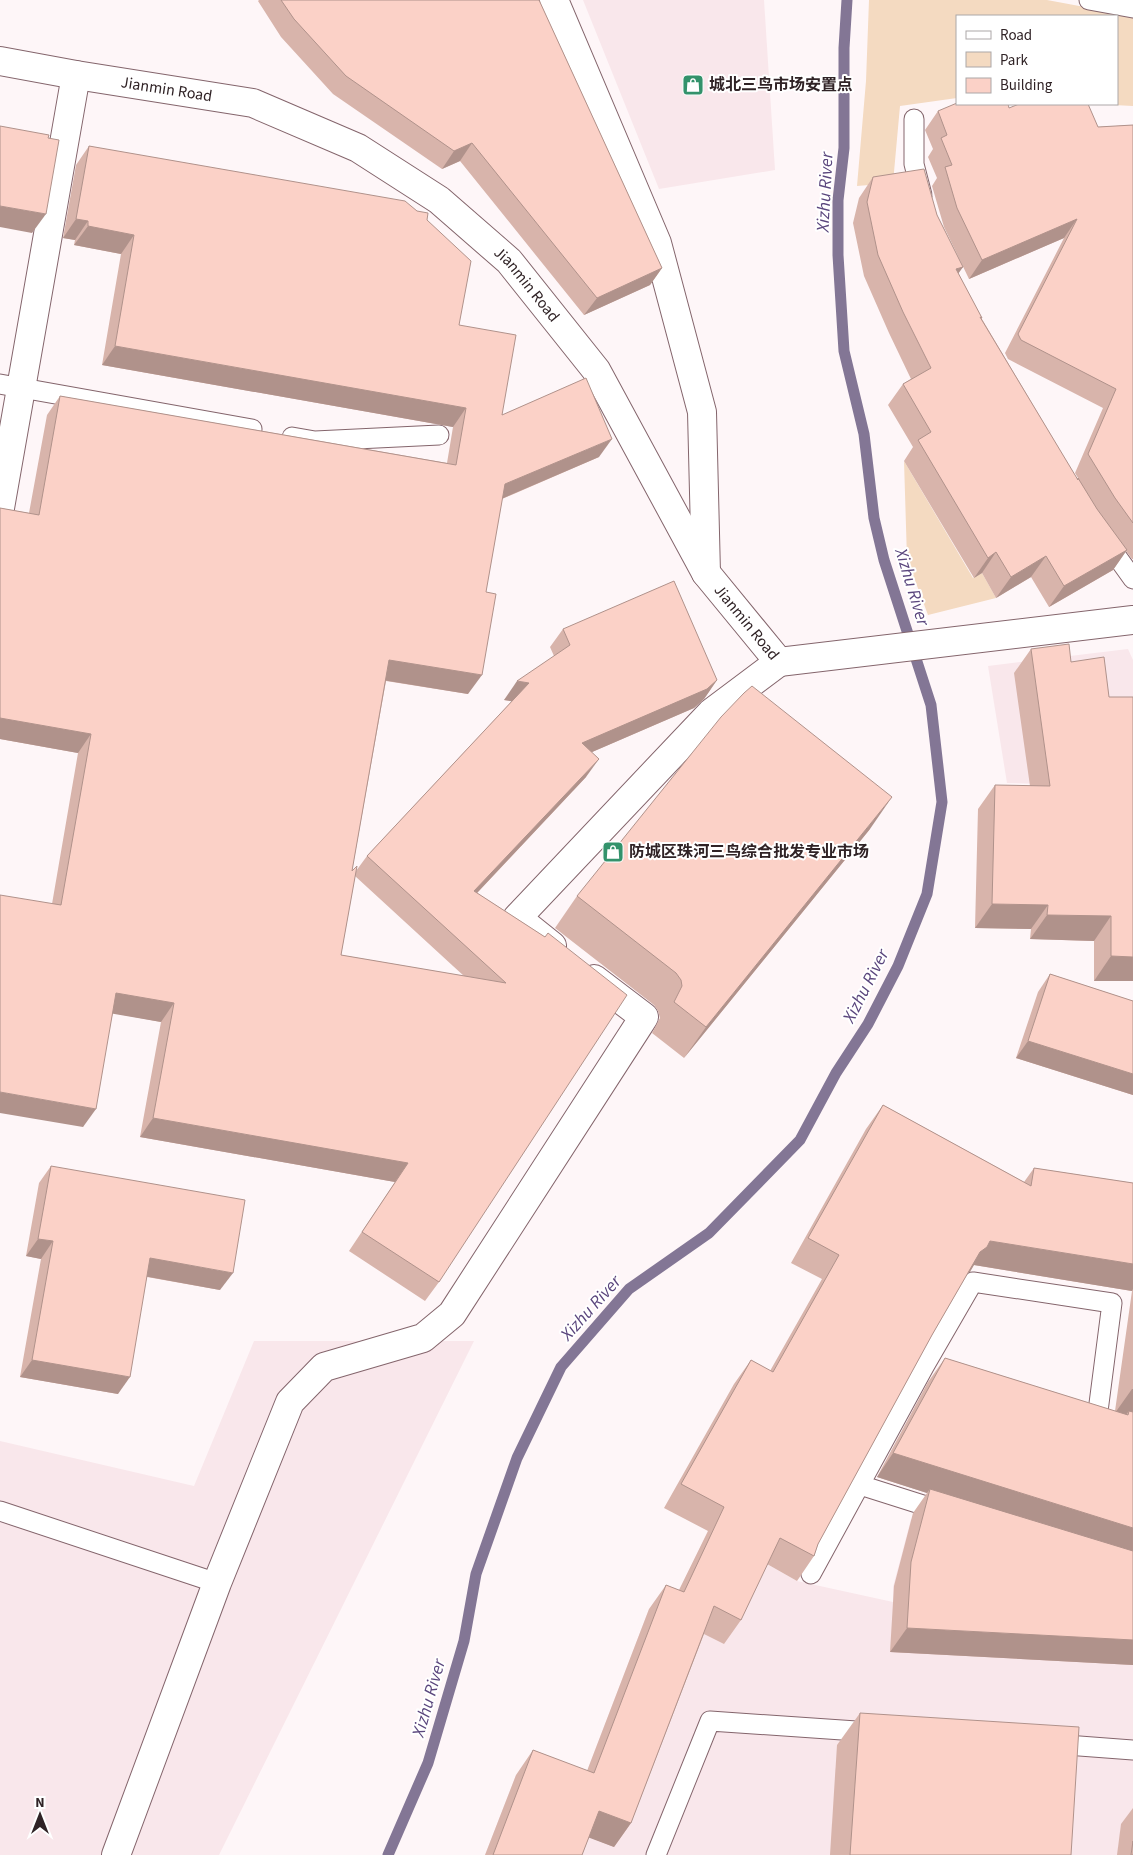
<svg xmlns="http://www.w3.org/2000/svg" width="1133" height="1855" font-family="'Source Sans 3','Noto Sans SC',sans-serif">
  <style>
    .built { fill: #f9e7eb }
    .green { fill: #f4dac1 }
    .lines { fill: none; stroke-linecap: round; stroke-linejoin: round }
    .stream { stroke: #837695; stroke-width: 11 }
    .lane-casing { stroke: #84656c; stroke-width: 21 }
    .street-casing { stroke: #84656c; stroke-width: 30 }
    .secondary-casing { stroke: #84656c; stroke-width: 30 }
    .lane { stroke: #fff; stroke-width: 19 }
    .street { stroke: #fff; stroke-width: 28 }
    .secondary { stroke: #fff; stroke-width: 28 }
    .wall { fill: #d8b4ab; fill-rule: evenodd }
    .shaded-wall { fill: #b0928b }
    .building { fill: #fbd1c7; stroke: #b0928b }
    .labels { text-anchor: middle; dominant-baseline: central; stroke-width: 4; stroke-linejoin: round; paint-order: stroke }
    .poi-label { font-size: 16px; font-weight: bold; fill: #302326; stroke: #fff; text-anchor: start }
    .street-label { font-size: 16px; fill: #302326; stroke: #fff }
    .water-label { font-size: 18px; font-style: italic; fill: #5a467d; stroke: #fff }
  </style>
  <rect width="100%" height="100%" fill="#fef6f8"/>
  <g class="built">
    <path d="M 583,0 L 764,0 L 775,170 L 659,189 Z"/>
    <path d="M 1128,649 L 1133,660 L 1133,786 L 1007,783 L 988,666 Z"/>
    <path d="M 254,1341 L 474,1341 L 219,1855 L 0,1855 L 0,1441 L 194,1486 Z"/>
    <path d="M 911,1519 L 1104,1568 L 1133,1600 L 1133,1855 L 485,1855 L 516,1775 L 577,1797 L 649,1609 L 667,1616 L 708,1531 L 797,1581 L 893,1602 L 893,1587 Z"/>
  </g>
  <g class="green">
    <path d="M 869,0 L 1047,0 L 1133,16 L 1133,106 L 1094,104 L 1117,104 L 1117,16 L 957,16 L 957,98 L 900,106 L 893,183 L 857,186 L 866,81 Z"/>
    <path d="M 904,461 L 973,578 L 982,573 L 996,598 L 928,615 L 907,559 Z"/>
  </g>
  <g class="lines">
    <path class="stream" d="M 388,1855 L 428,1763 L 464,1641 L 476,1574 L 517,1458 L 561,1367 L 629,1289 L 709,1233 L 800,1140 L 836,1073 L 868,1024 L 898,966 L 927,894 L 942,802 L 931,705 L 884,560 L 874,518 L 864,434 L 844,351 L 838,255 L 838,200 L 844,148 L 844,48 L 847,0"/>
    <g class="lane-casing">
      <g id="lane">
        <path d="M 1089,0 L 1133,8"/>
        <path d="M 914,119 L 914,164 L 922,195"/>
        <path d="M 0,384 L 252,429"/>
        <path d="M 292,437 L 315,441 L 439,435"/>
        <path d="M 1105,540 L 1133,579"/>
        <path d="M 860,1485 L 942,1511"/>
        <path d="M 0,1511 L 217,1583"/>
        <path d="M 811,1574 L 925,1365 L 973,1282 L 1112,1303 L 1097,1419"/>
        <path d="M 1053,1744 L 1133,1750"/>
        <path d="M 656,1855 L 710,1721 L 871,1732"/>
      </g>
    </g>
    <g class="street-casing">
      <g id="street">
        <path d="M 554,0 L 657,243 L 702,412 L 706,573"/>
        <path d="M 0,508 L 76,75"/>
        <path d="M 552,946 L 517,918 L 711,713 L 779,662"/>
        <path d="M 116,1855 L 217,1583 L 290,1402 L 324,1367 L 423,1338 L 452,1314 L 644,1017 L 594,979"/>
      </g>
    </g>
    <g class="secondary-casing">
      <g id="secondary">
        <path id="s1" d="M 0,61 L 76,75 L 253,103 L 358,148 L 439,200 L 509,261 L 596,370 L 706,573 L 779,662 L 1133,620"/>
      </g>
    </g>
    <use href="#lane" class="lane"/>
    <use href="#street" class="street"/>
    <use href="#secondary" class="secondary"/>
  </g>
  <g class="wall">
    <path d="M 259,0 L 539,0 L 662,268 L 650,285 L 584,315 L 460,161 L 442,169 L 333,94 L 281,37 L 258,1 Z"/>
    <path d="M 1009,108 L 1098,127 L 1133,125 L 1133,559 L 1132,559 L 1126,551 L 1113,570 L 1049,607 L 1031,577 L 996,598 L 982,573 L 974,578 L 904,461 L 913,447 L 888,405 L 903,384 L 911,379 L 889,333 L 864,276 L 853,223 L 859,198 L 873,177 L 937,215 L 963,267 L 958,273 L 982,318 L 982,319 L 1077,479 L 1078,478 L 1075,473 L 1103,408 L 1008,359 L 1005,353 L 1064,238 L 969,279 L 944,227 L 932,186 L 937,178 L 928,157 L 933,149 L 925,130 L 938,111 Z"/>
    <path d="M 89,146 L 427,220 L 459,325 L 502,415 L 599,457 L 502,499 L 468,694 L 386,681 L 352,871 L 356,871 L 367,856 L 512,701 L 504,700 L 554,656 L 550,647 L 563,629 L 717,680 L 704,699 L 694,708 L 592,752 L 586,777 L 477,893 L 545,937 L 439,1282 L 425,1301 L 349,1251 L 395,1182 L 140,1137 L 161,1022 L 113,1013 L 83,1127 L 52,904 L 78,753 L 0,739 L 0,508 L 29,513 L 47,415 L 60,396 L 447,463 L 453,427 L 102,365 L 121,254 L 74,245 L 75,240 L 63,238 L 76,165 ZM 355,876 L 453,966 L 464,976 L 341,955 Z"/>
    <path d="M 1031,649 L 1071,662 L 1109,697 L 1133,981 L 1094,981 L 1094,941 L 1030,939 L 1031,929 L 975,928 L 978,809 L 995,785 L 1030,786 L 1014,673 Z"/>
    <path d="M 870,829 L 684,1058 L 652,1033 L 660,1018 L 658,1011 L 654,1005 L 555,928 L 577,896 Z"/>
    <path d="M 1050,974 L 1133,1001 L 1133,1095 L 1016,1058 L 1038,992 Z"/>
    <path d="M 883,1105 L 1024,1182 L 1034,1168 L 1133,1183 L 1133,1665 L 890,1652 L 894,1586 L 913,1513 L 927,1493 L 877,1477 L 928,1382 L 945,1358 L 1115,1411 L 1132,1291 L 974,1265 L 968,1273 L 932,1335 L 818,1544 L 814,1556 L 797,1581 L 767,1564 L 741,1620 L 724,1644 L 704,1634 L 631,1823 L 614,1847 L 589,1837 L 582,1855 L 485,1855 L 516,1775 L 533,1750 L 587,1771 L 649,1609 L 666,1585 L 679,1590 L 708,1531 L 664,1508 L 734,1384 L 751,1360 L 770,1371 L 822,1279 L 791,1263 L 866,1129 Z"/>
    <path d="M 51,1166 L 220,1290 L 147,1277 L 118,1394 L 20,1377 L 41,1259 L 26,1256 L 39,1183 Z"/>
    <path d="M 860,1713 L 1071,1855 L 830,1855 L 837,1745 Z"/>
    <path d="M 1133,1808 L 1133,1855 L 1117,1855 L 1121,1824 Z"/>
  </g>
  <g class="shaded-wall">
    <path d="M 472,143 L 460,161 L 442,169 L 454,151 Z"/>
    <path d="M 0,206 L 46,214 L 32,233 L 0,227 Z"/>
    <path d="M 76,219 L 88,221 L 75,240 L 63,238 Z"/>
    <path d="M 1077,219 L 1064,238 L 969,279 L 982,260 Z"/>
    <path d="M 88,226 L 134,235 L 121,254 L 74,245 Z"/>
    <path d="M 963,267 L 948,288 L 956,269 Z"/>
    <path d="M 662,268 L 650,285 L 584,315 L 597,298 Z"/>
    <path d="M 115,346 L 466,408 L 453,427 L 102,365 Z"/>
    <path d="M 612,439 L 599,457 L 492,503 L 505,484 Z"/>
    <path d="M 1127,550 L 1113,570 L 1049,607 L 1064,586 Z"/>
    <path d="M 996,552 L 982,573 L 974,578 L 988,558 Z"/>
    <path d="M 1046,556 L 1031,577 L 996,598 L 1011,577 Z"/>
    <path d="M 389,660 L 482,675 L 468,694 L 376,679 Z"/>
    <path d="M 717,680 L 704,699 L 694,708 L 569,762 L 582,743 Z"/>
    <path d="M 517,681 L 529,683 L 516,702 L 504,700 Z"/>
    <path d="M 0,718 L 91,734 L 78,753 L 0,739 Z"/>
    <path d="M 599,759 L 586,777 L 461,910 L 474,891 Z"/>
    <path d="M 892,797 L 870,829 L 684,1058 L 706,1027 Z"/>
    <path d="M 992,904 L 1048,905 L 1031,929 L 975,928 Z"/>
    <path d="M 1047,915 L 1111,916 L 1094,941 L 1030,939 Z"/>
    <path d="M 1111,956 L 1133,957 L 1133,981 L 1094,981 Z"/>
    <path d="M 116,993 L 174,1003 L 161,1022 L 103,1012 Z"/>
    <path d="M 1028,1041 L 1133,1074 L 1133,1095 L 1016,1058 Z"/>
    <path d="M 0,1092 L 96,1109 L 83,1127 L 0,1113 Z"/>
    <path d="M 153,1118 L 408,1163 L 395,1182 L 140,1137 Z"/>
    <path d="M 38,1239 L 53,1241 L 41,1259 L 26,1256 Z"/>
    <path d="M 990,1241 L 1133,1264 L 1133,1289 L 1132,1291 L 974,1265 L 970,1272 L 963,1276 L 980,1252 Z"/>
    <path d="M 150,1258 L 233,1273 L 220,1290 L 138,1275 Z"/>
    <path d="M 32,1360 L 130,1377 L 118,1394 L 20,1377 Z"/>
    <path d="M 1132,1389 L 1133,1389 L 1133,1419 L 1129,1411 L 1125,1416 L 1115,1413 Z"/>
    <path d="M 893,1453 L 1133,1528 L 1133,1557 L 930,1489 L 927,1493 L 877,1477 Z"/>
    <path d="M 907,1628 L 1133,1640 L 1133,1665 L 890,1652 Z"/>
    <path d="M 599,1811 L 631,1823 L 614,1847 L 582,1835 Z"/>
  </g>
  <g class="building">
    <path d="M 281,0 L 539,0 L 662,268 L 597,298 L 472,143 L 454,151 L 346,76 L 294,19 Z"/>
    <path d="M 957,103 L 1008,104 L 1009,108 L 1019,104 L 1088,104 L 1098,127 L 1133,125 L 1133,523 L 1115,498 L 1088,454 L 1116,389 L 1021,340 L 1018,334 L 1077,219 L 982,260 L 957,208 L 945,167 L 952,165 L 941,138 L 947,135 L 938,111 Z"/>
    <path d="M 0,126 L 49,135 L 48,138 L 59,140 L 46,214 L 0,206 Z"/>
    <path d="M 89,146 L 405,201 L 417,211 L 428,213 L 427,220 L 471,261 L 459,325 L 516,335 L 502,415 L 586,378 L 612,439 L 505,484 L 486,592 L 496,594 L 482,675 L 389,660 L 352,871 L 357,866 L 341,955 L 506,983 L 367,856 L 529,683 L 517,681 L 570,645 L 563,629 L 674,581 L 717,680 L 707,689 L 582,743 L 599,759 L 474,891 L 545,937 L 548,933 L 627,995 L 439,1282 L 362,1232 L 408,1163 L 153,1118 L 174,1003 L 116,993 L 96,1109 L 0,1092 L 0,895 L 61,905 L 91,734 L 0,718 L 0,508 L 39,515 L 60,396 L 456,465 L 466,408 L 115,346 L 134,235 L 88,226 L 88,221 L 76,219 Z"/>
    <path d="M 924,169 L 937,215 L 963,267 L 956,269 L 982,318 L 980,317 L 1078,480 L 1078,478 L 1097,509 L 1127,550 L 1064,586 L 1046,556 L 1011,577 L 996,552 L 988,558 L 918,440 L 931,432 L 903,384 L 931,368 L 903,312 L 878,255 L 867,202 L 873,177 Z"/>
    <path d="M 1069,644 L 1071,662 L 1104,657 L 1109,697 L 1133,697 L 1133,957 L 1111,956 L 1111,916 L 1047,915 L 1048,905 L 992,904 L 995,785 L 1050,786 L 1031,649 Z"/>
    <path d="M 752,686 L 892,797 L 706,1027 L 674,1002 L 682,986 L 681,980 L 676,973 L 577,896 L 721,717 L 744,693 Z"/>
    <path d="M 1050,974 L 1133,1001 L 1133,1074 L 1028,1041 Z"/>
    <path d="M 883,1105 L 1031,1186 L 1034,1168 L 1133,1183 L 1133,1264 L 990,1241 L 987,1247 L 980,1252 L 932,1335 L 818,1544 L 814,1556 L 780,1538 L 741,1620 L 714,1606 L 631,1823 L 599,1811 L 582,1855 L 493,1855 L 533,1750 L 594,1773 L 666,1585 L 684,1592 L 724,1507 L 681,1484 L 751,1360 L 773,1372 L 839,1255 L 808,1238 Z"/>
    <path d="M 51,1166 L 245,1200 L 233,1273 L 150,1258 L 130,1377 L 32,1360 L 53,1241 L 38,1239 Z"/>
    <path d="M 945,1358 L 1128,1415 L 1129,1411 L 1133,1412 L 1133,1528 L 893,1453 Z"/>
    <path d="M 930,1489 L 1133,1551 L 1133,1640 L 907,1628 L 911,1562 Z"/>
    <path d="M 860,1713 L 1079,1727 L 1071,1855 L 850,1855 Z"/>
    <path d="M 1133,1841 L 1133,1855 L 1131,1855 Z"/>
  </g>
  <defs>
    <g id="shop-square" transform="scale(1.125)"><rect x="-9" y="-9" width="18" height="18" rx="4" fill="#33926b" stroke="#fff"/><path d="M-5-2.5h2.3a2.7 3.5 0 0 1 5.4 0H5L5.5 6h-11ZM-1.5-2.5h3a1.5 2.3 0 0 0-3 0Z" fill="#fff"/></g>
  </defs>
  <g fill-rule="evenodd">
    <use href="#shop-square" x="693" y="85"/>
    <use href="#shop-square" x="613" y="852"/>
  </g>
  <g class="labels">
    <g class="poi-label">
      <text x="709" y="85">城北三鸟市场安置点</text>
      <text x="629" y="852">防城区珠河三鸟综合批发专业市场</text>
    </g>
    <g class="street-label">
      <text stroke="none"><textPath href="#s1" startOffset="169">Jianmin Road</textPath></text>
      <text stroke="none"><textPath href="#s1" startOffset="589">Jianmin Road</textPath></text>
      <text stroke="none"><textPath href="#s1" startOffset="994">Jianmin Road</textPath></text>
    </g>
    <g class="water-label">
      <text transform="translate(825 192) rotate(-87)">Xizhu River</text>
      <text transform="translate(912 587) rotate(73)">Xizhu River</text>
      <text transform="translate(866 986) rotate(-63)">Xizhu River</text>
      <text transform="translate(591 1308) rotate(-48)">Xizhu River</text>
      <text transform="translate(429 1698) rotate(-74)">Xizhu River</text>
    </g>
  </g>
  <rect x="956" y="15" width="162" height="90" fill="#ffffff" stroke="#aca7a8"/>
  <rect x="966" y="31" width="25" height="8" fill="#ffffff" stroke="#aca7a8"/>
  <text x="1000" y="40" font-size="15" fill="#302326">Road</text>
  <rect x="966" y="52" width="25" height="15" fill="#f4dac1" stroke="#aca7a8"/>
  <text x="1000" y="65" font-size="15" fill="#302326">Park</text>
  <rect x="966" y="78" width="25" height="15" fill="#fbd1c7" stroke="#aca7a8"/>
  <text x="1000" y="90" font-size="15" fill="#302326">Building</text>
  <g transform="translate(40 1815)" stroke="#ffffff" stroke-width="4" paint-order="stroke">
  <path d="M0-4L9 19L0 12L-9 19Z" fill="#302326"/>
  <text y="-8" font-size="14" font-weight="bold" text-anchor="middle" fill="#302326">N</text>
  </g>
</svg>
